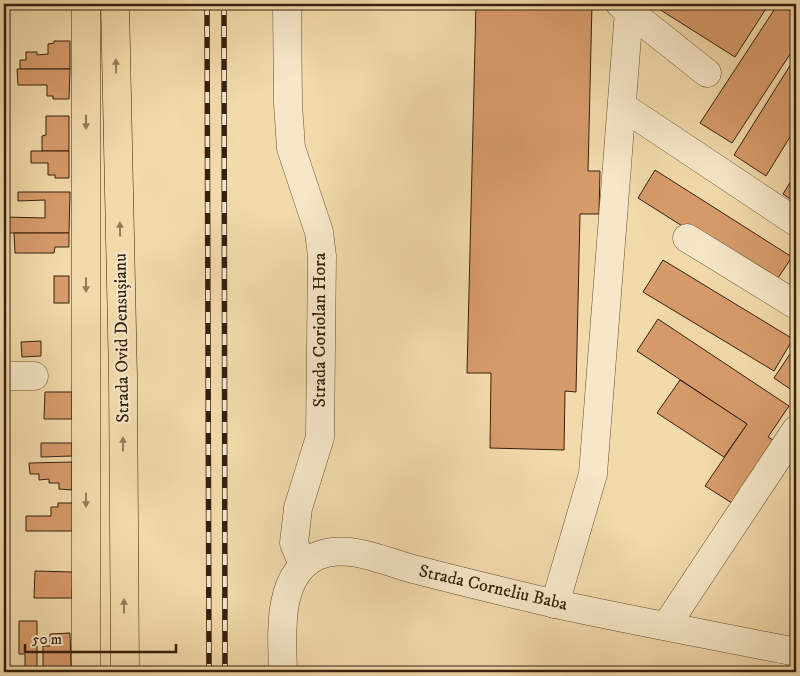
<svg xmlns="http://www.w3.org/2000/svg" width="800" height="676" font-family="'IM FELL DW Pica',serif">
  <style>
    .building { fill: #d79b6b; stroke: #36200e }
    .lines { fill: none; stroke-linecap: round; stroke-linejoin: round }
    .minor-casing { stroke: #654e35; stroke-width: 29 }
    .major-casing { stroke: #36200e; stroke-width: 29 }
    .minor { stroke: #f7e7c8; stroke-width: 28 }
    .major { stroke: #f2daaa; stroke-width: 28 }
    .rail-casing { stroke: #36200e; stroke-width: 5.5 }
    .rail { stroke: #f7e7c8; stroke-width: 4; stroke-dasharray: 11; stroke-linecap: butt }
    .oneway { fill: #947d5c }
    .labels { text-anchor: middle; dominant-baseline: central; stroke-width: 4.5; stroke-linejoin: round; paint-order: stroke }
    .street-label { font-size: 18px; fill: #36200e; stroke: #f7e7c8 }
  </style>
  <rect width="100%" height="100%" fill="#f2daaa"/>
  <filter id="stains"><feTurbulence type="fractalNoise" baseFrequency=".004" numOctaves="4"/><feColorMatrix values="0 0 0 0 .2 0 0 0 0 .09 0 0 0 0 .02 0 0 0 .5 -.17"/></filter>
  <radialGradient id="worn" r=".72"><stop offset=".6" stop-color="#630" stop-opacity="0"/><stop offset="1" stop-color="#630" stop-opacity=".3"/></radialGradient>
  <g class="building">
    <path d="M 45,4 L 70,4 L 70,7 L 45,8 Z"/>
    <path d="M 476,4 L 592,4 L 588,171 L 600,171 L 599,214 L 580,214 L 576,392 L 565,391 L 564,450 L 490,448 L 491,373 L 467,373 Z"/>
    <path d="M 651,4 L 769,4 L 735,57 Z"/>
    <path d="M 778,4 L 782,4 L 796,13 L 796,45 L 732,143 L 700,123 Z"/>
    <path d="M 54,41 L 70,41 L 70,69 L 20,69 L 20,60 L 26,60 L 26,52 L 37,52 L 37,55 L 48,54 L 48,44 L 54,43 Z"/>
    <path d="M 796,56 L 796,127 L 766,176 L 734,155 Z"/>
    <path d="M 17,69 L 70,69 L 69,99 L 53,99 L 53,96 L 47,96 L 47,85 L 18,85 Z"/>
    <path d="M 46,116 L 69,116 L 69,151 L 42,151 L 42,136 L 46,135 Z"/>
    <path d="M 31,151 L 69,151 L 69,178 L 55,178 L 55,175 L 48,175 L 48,163 L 31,163 Z"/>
    <path d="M 655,170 L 792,257 L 774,284 L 638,198 Z"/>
    <path d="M 796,173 L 796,203 L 783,194 Z"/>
    <path d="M 18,192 L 70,192 L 69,233 L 4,233 L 4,217 L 45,218 L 45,200 L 18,201 Z"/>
    <path d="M 14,233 L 69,233 L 69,247 L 55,247 L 54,253 L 15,253 Z"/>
    <path d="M 663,260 L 793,339 L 774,371 L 643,292 Z"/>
    <rect x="54" y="276" width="15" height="27"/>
    <path d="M 658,319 L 789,406 L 768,437 L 773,440 L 732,503 L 705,486 L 747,424 L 637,351 Z"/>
    <path d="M 41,341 L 41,356 L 22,357 L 21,342 Z"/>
    <path d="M 796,345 L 796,393 L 774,378 Z"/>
    <path d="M 680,380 L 747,424 L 724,457 L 657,413 Z"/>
    <path d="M 45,392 L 72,392 L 72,419 L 44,419 Z"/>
    <rect x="4" y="393" width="2" height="48"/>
    <path d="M 41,443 L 72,443 L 72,456 L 41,457 Z"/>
    <path d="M 72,462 L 72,490 L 59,489 L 59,483 L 49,483 L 49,479 L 39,480 L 39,474 L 30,474 L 29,463 Z"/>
    <path d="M 58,503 L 73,503 L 73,531 L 26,531 L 26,516 L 51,516 L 51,507 L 58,507 Z"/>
    <path d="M 35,571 L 73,572 L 72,598 L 34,598 Z"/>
    <path d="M 4,600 L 8,600 L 7,659 L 4,659 Z"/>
    <path d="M 19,621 L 37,621 L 37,669 L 25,669 L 25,654 L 19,654 Z"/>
    <path d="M 70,633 L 71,667 L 43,668 L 43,646 L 50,646 L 50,634 Z"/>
  </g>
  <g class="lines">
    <g class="minor-casing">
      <g id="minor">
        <path d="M 287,4 L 288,104 L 291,148 L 319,232 L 322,256 L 320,437 L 298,508 L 294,543 L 303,565"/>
        <path d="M 620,4 L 707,73"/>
        <path d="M 622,106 L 796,222"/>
        <path d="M 687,238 L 796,305"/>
        <path d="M 4,376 L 34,376"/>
        <path d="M 555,604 L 593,474 L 629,11"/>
        <path d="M 666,626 L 796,430"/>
        <path d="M 283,672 C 282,635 276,575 317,556 C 347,543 383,561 413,569 C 460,581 508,593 556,604 C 635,621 716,636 796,652"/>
      </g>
    </g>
    <g class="major-casing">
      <g id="major">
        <path d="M 86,4 L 86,672"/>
        <path d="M 115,4 L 123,377 L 125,672"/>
      </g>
    </g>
    <use href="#minor" class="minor"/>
    <use href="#major" class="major"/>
    <g class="rail-casing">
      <g id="rail">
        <path d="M 207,4 L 209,672"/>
        <path d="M 224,4 L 225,672"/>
      </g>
    </g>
    <use href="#rail" class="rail"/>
  </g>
  <defs><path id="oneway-solid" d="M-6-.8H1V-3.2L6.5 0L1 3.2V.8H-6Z" transform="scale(1.25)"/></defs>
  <g class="oneway">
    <use href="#oneway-solid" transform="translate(116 66) rotate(-91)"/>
    <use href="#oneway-solid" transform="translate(86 122) rotate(90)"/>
    <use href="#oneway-solid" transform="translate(120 229) rotate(-91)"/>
    <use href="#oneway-solid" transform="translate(86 285) rotate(90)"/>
    <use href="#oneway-solid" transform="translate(123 444) rotate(-90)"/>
    <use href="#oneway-solid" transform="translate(86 500) rotate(90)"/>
    <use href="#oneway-solid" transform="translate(124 606) rotate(-90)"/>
  </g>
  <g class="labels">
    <g class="street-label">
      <text transform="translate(320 330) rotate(-90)">Strada Coriolan Hora</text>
      <text transform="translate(122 338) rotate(-91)">Strada Ovid Densușianu</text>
      <text transform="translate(493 588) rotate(13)">Strada Corneliu Baba</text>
    </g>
  </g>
  <rect width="800" height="676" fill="none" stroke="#f2daaa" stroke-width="20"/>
  <rect x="5" y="5" width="790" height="666" fill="none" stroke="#36200e" stroke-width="2.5"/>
  <rect x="10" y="10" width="780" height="656" fill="none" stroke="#36200e"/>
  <path d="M25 644v8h151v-8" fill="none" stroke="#36200e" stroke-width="2.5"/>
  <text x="32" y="644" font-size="15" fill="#36200e" stroke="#f7e7c8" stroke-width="4" paint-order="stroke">50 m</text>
  <rect width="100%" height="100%" filter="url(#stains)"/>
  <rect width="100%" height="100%" fill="url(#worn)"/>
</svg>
